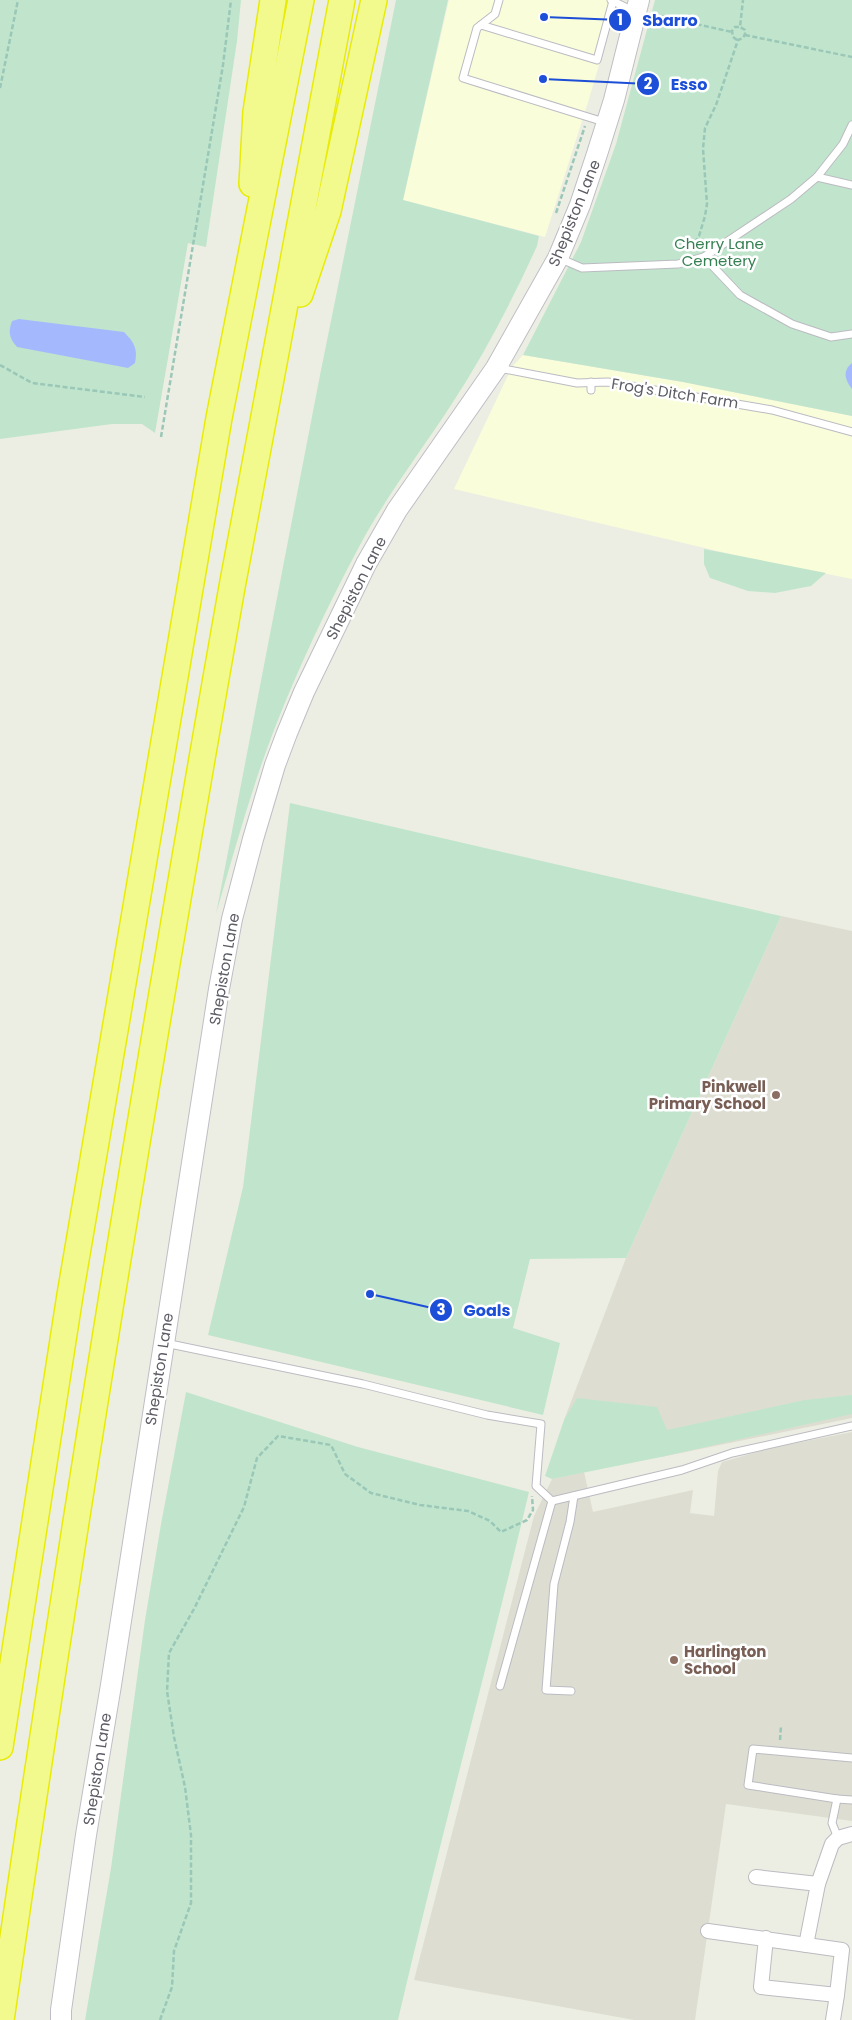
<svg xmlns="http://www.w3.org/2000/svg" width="852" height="2020" font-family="Poppins,sans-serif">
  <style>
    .commercial { fill: #f9fdd9 }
    .education { fill: #ddded1 }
    .green { fill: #c0e5cc }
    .water { fill: #a4b9fd }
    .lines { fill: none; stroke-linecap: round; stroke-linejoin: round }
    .lane-casing { stroke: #bbbbc2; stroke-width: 9 }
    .street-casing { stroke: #bbbbc2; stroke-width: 16 }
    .secondary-casing { stroke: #bebec6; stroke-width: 22 }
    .highway-casing { stroke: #e8ec05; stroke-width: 28 }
    .path { stroke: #9ac7b7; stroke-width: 2.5; stroke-dasharray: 5 2.5; stroke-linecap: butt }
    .lane { stroke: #fff; stroke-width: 7 }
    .street { stroke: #fff; stroke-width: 14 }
    .secondary { stroke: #fff; stroke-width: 20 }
    .highway { stroke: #f2fa8e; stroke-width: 25 }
    .education-dot { fill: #8d6e63; stroke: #fff; stroke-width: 2 }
    .labels { text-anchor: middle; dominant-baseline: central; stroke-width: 5; stroke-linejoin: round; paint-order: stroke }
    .street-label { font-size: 15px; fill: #5b5c64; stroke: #fff }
    .park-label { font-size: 15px; fill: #358052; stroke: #fff }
    .education-label { font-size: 15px; font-weight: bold; fill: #785e54; stroke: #fff; text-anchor: end }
    .leader { fill: none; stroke: #1d4ed8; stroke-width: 2 }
    .callout-dot { fill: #1d4ed8; stroke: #fff; stroke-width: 2 }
    .mark-label { font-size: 15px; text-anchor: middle; font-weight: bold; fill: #fff }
    .callout-label { font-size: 16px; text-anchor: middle; font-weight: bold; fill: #1d4ed8; stroke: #fff; stroke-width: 5; stroke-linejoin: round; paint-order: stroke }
  </style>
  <rect width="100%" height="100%" fill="#edeee3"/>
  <g class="commercial">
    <path d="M 449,0 L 618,0 L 589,99 L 545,237 L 403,200 Z"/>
    <path d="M 523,355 L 683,382 L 852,416 L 852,579 L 743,557 L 454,489 L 512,367 Z"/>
  </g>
  <g class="education">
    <path d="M 781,916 L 852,931 L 852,1418 L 661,1457 L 564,1420 L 626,1258 Z"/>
    <path d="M 852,1432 L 852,1821 L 726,1804 L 695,2020 L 634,2020 L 414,1980 L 534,1516 L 552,1479 L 584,1472 L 593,1512 L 693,1490 L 690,1513 L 714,1516 L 718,1471 L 722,1462 L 771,1448 Z"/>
  </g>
  <g class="green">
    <path d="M 0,0 L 241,0 L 237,41 L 206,247 L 188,243 L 155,433 L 142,424 L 112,424 L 0,439 Z"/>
    <path d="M 396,0 L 448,0 L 403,200 L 539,236 L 537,246 C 513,299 485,353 453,402 C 422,450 387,495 360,545 C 328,605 299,666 274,730 C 251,790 234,852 216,914 L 320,375 Z"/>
    <path d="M 655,0 L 852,0 L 852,416 L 683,382 L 523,355 L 581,242 L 616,144 Z"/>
    <path d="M 704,549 L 826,573 L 811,586 L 775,593 L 748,591 L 710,578 L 704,564 Z"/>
    <path d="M 290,803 L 781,916 L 626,1258 L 530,1259 L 513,1328 L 560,1343 L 543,1415 L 208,1335 L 243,1187 Z"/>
    <path d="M 186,1392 L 358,1447 L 529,1492 C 487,1669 439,1843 398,2020 L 85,2020 L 111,1868 L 145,1620 L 161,1524 Z"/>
    <path d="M 852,1395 L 852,1414 L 661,1457 L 552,1479 L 545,1476 L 564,1420 L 577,1398 L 657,1407 L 667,1430 L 805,1400 Z"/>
  </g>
  <g class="water">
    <path d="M 19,319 L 124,332 C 134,342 138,349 135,363 L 128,368 L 17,347 C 9,338 8,332 12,321 Z"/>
    <path d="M 852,363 L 852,389 C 845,380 842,371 852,363 Z"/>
  </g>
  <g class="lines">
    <g class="lane-casing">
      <g id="lane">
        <path d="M 499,0 L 495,14 L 477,28 L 463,78 L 604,122"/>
        <path d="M 611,0 L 633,11"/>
        <path d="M 481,25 L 597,60 L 613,1"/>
        <path d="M 817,177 L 852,185"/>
        <path d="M 704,257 L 740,295 L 792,324 L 831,337 L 852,334"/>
        <path d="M 559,258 L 582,268 L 678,264 L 704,257 L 791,199 L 817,177 L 843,144 L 852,125"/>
        <path d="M 499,368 L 577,383 L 608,382 L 772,410 L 852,432"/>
        <path d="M 591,382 L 591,390"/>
        <path d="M 165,1343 L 363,1384 L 487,1415 L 541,1424 L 536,1486 L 552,1501"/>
        <path d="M 552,1501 L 682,1470 L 732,1453 L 852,1426"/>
        <path d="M 500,1686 L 552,1501"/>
        <path d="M 571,1691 L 546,1690 L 554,1584 L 570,1522 L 574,1496"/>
        <path d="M 837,1799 L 852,1800"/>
        <path d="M 838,1838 L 832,1823 L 837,1799 L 748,1785 L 753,1749 L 852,1758"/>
      </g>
    </g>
    <g class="street-casing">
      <g id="street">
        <path d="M 756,1877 L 818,1884"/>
        <path d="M 708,1931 L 842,1950 L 837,1995 L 761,1987 L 766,1938"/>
        <path d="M 806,1945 L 818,1884 L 832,1844 L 838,1838 L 852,1834"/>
        <path d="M 833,2020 L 837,1995"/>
      </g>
    </g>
    <g class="secondary-casing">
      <path id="secondary" d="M 61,2020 L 61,2010 L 86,1835 L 111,1685 L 219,989 L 232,919 L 253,839 L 275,765 L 287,733 L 304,692 L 366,564 L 397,510 L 496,368 L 558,258 L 580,205 L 597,154 L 614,100 L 639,0"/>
    </g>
    <g class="highway-casing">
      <g id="highway">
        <path d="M 252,184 L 256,112 L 273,0"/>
        <path d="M 300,294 L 328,211 L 374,0"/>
        <path d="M 0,1747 L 70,1295 L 219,418 L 301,0"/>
        <path d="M 1,2020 C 70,1541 148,1063 232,587 C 267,391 307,196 342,0"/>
      </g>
    </g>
    <g class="path">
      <path d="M 660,16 L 732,32"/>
      <path d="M 745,35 L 852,57"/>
      <path d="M 737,40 L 733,37 L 732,31 L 735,27 L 740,27"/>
      <path d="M 0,88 L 18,0"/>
      <path d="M 556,213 L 585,126"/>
      <path d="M 691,249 L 699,236 L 705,216 L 707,204 L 703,149 L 705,128 L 716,105 L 738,40 L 743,38 L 745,34 L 745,30 L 740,27 L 743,0"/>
      <path d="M 0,365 L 32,383 L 145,397"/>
      <path d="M 161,437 L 223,65 L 231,0"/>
      <path d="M 780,1740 L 781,1726"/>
      <path d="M 160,2020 L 172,1987 L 174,1951 L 191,1903 L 191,1835 L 185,1787 L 174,1737 L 167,1691 L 169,1653 L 194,1609 L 244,1507 L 257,1458 L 278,1436 L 331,1445 L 345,1474 L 371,1493 L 420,1505 L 468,1511 L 490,1521 L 501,1532 L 527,1520 L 533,1510 L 532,1496"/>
    </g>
    <use href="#lane" class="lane"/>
    <use href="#street" class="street"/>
    <use href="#secondary" class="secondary"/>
    <use href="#highway" class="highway"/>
  </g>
  <g class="education-dot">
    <circle cx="776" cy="1095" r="5"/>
    <circle cx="674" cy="1660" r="5"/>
  </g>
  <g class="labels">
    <g class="street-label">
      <text transform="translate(574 213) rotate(-68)">Shepiston Lane</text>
      <text transform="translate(675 393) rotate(9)">Frog's Ditch Farm</text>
      <text transform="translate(356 588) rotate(-63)">Shepiston Lane</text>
      <text transform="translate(224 969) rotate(-80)">Shepiston Lane</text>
      <text transform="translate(159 1369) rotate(-81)">Shepiston Lane</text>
      <text transform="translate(97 1769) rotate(-81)">Shepiston Lane</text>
    </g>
    <g class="park-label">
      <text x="719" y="243">Cherry Lane<tspan x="719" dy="17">Cemetery</tspan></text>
    </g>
    <g class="education-label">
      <text x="766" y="1086">Pinkwell<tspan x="766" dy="17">Primary School</tspan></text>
      <text x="684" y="1651" text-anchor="start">Harlington<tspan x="684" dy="17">School</tspan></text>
    </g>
  </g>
  <path class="leader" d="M544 17L620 20M543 79L648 84M370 1294L441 1310"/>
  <g class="callout-dot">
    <circle cx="544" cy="17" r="5"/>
    <circle cx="543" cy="79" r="5"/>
    <circle cx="370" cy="1294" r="5"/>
    <circle cx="620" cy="20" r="12"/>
    <circle cx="648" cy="84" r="12"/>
    <circle cx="441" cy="1310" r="12"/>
  </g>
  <g class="mark-label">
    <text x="620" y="25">1</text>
    <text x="648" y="89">2</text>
    <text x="441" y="1315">3</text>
  </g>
  <g class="callout-label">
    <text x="670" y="26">Sbarro</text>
    <text x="689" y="90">Esso</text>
    <text x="487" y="1316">Goals</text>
  </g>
</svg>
